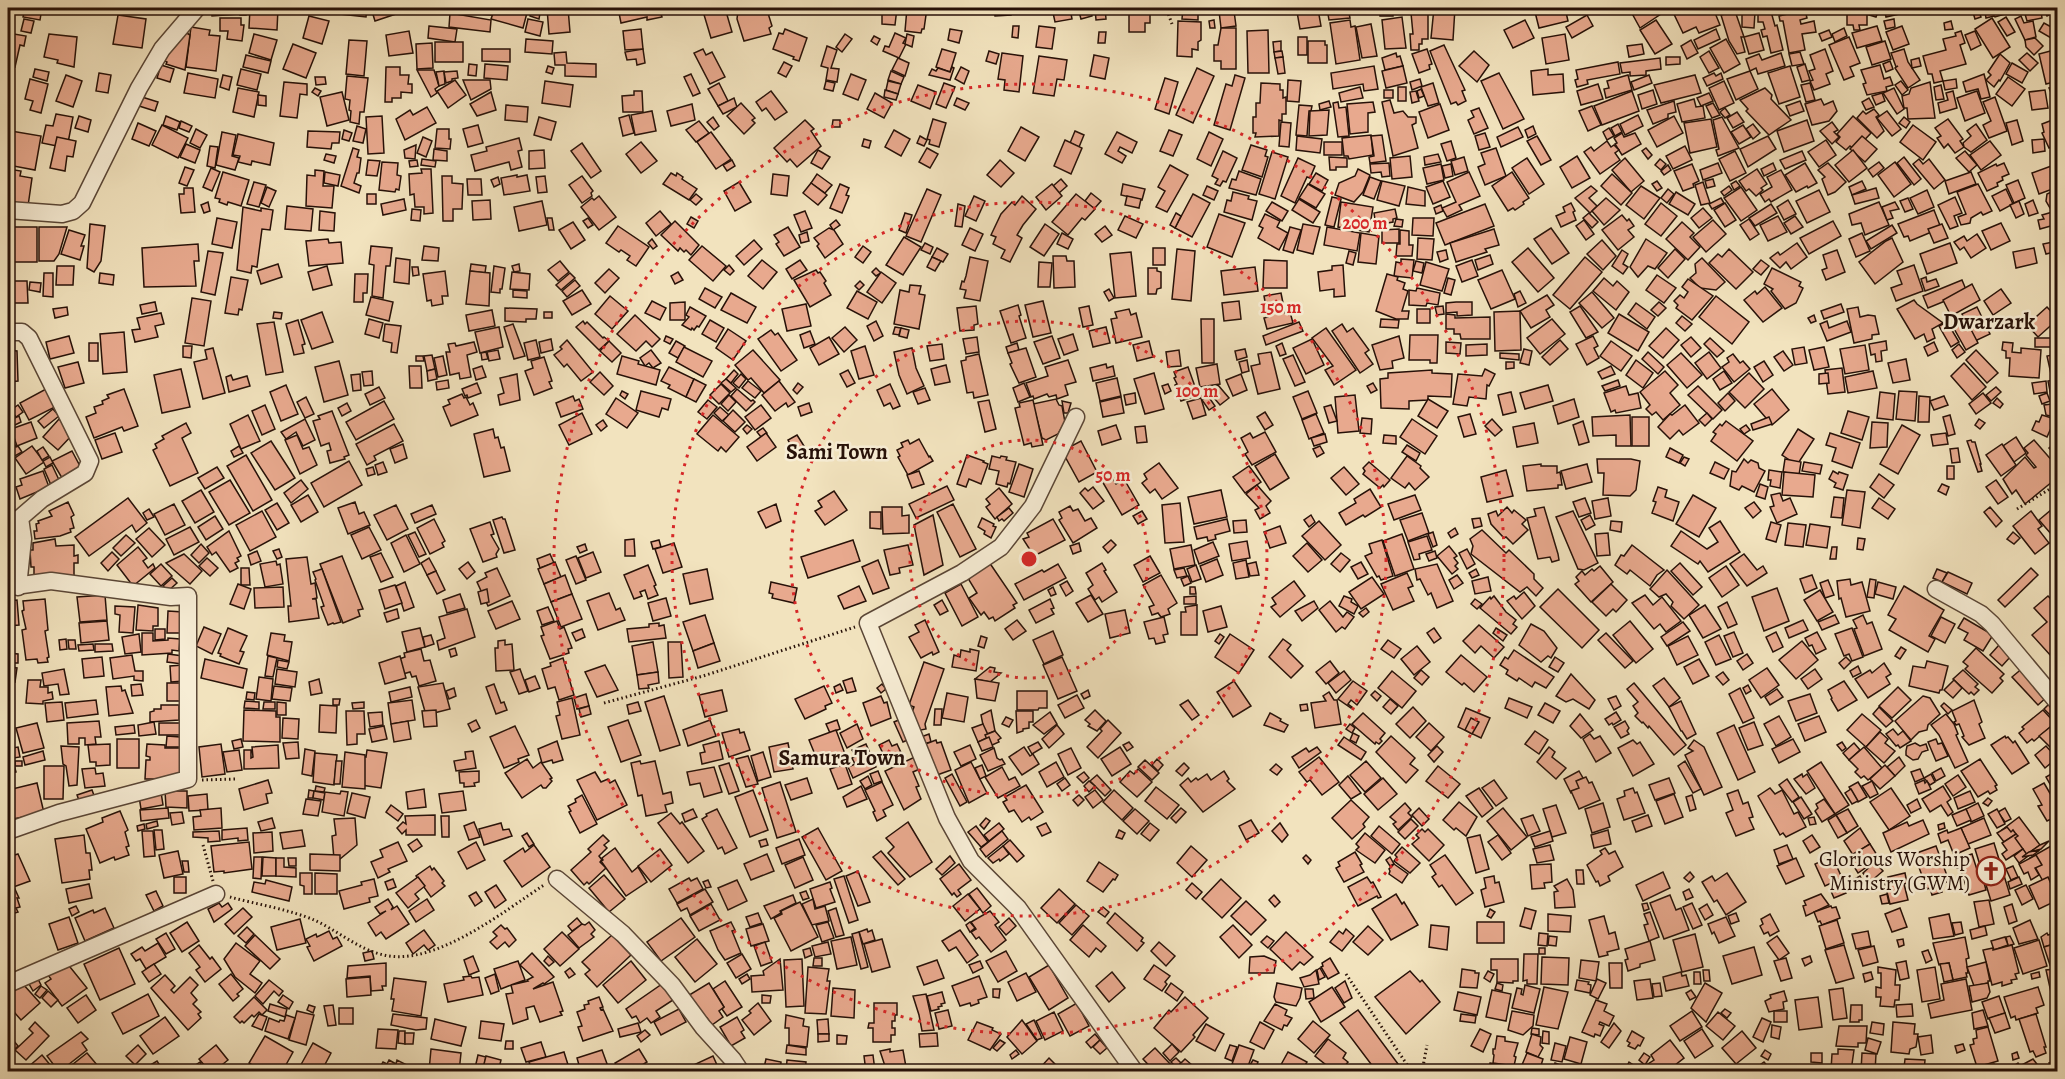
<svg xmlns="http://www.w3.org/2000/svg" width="2065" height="1079" font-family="Alegreya,serif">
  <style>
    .building { fill: #e8a98e; stroke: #271108; stroke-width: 1.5 }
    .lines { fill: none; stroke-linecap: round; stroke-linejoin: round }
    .street-casing { stroke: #5a4636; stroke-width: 19 }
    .path { stroke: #271108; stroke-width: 3; stroke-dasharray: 1.5 3; stroke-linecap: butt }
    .street { stroke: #f7edd5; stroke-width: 16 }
    .ring { fill: none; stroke: #d62828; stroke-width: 3; stroke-dasharray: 3 6 }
    .labels { text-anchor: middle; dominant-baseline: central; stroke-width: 5; stroke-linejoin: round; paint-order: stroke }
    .poi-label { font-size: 21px; fill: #271108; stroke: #f7edd5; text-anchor: end }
    .neighbourhood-label { font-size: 22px; font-weight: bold; fill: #271108; stroke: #f7edd5 }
    .centre { fill: #d62828; stroke: #f7edd5; stroke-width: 3 }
    .ring-label { font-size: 18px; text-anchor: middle; font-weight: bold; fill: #d62828; stroke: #f7edd5; stroke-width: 5; stroke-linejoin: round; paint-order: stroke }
  </style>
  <rect width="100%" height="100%" fill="#f2e3be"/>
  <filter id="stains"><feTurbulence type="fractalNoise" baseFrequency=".00333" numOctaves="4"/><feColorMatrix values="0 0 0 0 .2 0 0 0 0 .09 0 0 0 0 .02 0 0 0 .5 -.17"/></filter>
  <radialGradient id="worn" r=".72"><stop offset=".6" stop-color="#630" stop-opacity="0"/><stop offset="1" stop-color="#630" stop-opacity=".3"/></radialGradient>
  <g class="building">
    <path d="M 8,8 L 13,8 L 9,28 L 8,28 Z"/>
    <path d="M 25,8 L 42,8 L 40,20 L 23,17 Z"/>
    <path d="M 148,8 L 159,8 L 159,12 L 148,10 Z"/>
    <path d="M 211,8 L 238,8 L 239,14 L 212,16 Z"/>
    <path d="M 240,8 L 247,8 L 246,15 L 240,15 Z"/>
    <path d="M 250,8 L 278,8 L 277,30 L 249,28 Z"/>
    <path d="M 340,8 L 367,8 L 366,17 L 340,14 Z"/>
    <path d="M 371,8 L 406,8 L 401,10 L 402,12 L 375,21 Z"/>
    <rect x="429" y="8" width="20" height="6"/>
    <path d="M 449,8 L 492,8 L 492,15 L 449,12 Z"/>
    <path d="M 495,8 L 528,9 L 523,28 L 491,19 Z"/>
    <path d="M 547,8 L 568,8 L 570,32 L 549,34 Z"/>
    <path d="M 618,8 L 659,8 L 662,17 L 647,20 L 647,17 L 621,23 Z"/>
    <path d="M 702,8 L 725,8 L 732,32 L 711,38 Z"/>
    <path d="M 742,8 L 760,8 L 763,12 L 767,10 L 772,26 L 769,28 L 771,34 L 744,41 L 737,19 L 738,11 Z"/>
    <path d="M 882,8 L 897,8 L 895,25 L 882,24 Z"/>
    <path d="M 907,8 L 927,8 L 924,29 L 922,29 L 921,33 L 905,31 Z"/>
    <path d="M 994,8 L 1011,8 L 1011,15 L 995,16 Z"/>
    <path d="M 1027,8 L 1044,8 L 1044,10 L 1027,11 Z"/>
    <path d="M 1052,8 L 1070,8 L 1072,19 L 1055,22 Z"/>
    <path d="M 1078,8 L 1091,8 L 1092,16 L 1081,19 Z"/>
    <path d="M 1095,8 L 1105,8 L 1106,19 L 1096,20 Z"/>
    <path d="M 1129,8 L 1145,8 L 1145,13 L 1150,13 L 1150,23 L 1145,23 L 1145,32 L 1129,32 Z"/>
    <path d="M 1183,8 L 1198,8 L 1198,20 L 1182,19 Z"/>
    <path d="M 1209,8 L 1240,8 L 1240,11 Z"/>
    <path d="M 1327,8 L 1348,8 L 1350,18 L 1329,20 Z"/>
    <rect x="1380" y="8" width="13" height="8"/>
    <path d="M 1434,8 L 1455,8 L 1453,40 L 1431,38 Z"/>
    <path d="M 1534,8 L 1565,8 L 1568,21 L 1539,28 Z"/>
    <path d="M 1629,8 L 1662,8 L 1664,12 L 1640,28 Z"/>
    <path d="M 1671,8 L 1699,8 L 1700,10 L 1713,8 L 1720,25 L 1699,33 L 1696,27 L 1683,33 Z"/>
    <path d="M 1770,8 L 1775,26 L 1777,25 L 1783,50 L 1771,53 L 1767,36 L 1763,37 L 1761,30 L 1765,29 L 1763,22 L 1758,22 L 1758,14 L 1760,13 L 1760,11 Z"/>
    <path d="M 1781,8 L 1810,8 L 1783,14 Z"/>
    <rect x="1826" y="8" width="35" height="4"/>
    <path d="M 1869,8 L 1879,9 L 1876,17 L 1866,14 Z"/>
    <path d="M 1884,8 L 1903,8 L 1904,13 L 1886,17 Z"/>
    <path d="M 1978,8 L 1981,17 L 1975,19 L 1972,9 Z"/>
    <path d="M 1991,8 L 2014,8 L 2015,11 L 1995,17 L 1994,16 L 1986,18 L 1985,12 L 1992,9 Z"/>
    <path d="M 2023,8 L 2039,8 L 2024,13 Z"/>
    <path d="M 2043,8 L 2058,8 L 2057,11 L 2047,16 Z"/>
    <path d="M 1318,9 L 1321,26 L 1300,29 L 1297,12 Z"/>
    <path d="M 1805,10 L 1807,18 L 1800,20 L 1801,24 L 1814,21 L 1816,32 L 1802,34 L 1805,50 L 1789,53 L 1783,21 L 1780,21 L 1779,16 Z"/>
    <path d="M 531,11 L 540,13 L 539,19 L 530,16 Z"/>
    <path d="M 1219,11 L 1234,11 L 1236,26 L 1221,28 Z"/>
    <path d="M 1735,11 L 1744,37 L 1741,37 L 1745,52 L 1737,54 L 1729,41 L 1721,15 Z"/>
    <path d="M 2041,11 L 2042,18 L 2027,21 L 2025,14 Z"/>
    <path d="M 1742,12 L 1755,12 L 1754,28 L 1742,27 Z"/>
    <path d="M 450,13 L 491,20 L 490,32 L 449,27 Z"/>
    <path d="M 1411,13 L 1428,13 L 1428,39 L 1422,39 L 1422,44 L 1419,44 L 1419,50 L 1411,50 L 1410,34 L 1413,34 Z"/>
    <path d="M 1847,14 L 1867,14 L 1867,25 L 1859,25 L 1860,30 L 1854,30 L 1853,25 L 1847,25 Z"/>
    <path d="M 118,15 L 146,19 L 142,48 L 113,44 Z"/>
    <path d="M 1587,15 L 1593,26 L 1572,38 L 1566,27 Z"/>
    <path d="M 309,16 L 329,21 L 322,44 L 303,38 Z"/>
    <path d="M 2021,16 L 2024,23 L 2033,21 L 2036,37 L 2025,40 L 2015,19 Z"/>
    <path d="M 1402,17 L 1406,48 L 1385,49 L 1382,20 Z"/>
    <path d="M 2006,17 L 2015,32 L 2007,36 L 1998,22 Z"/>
    <path d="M 220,18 L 241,18 L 241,25 L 244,25 L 242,41 L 227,39 L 228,31 L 220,31 Z"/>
    <path d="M 1992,18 L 2010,47 L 1993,58 L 1975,29 Z"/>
    <path d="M 24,19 L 34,21 L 31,33 L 21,31 Z"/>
    <path d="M 528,19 L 543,22 L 540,36 L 525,32 Z"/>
    <path d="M 1894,19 L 1895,27 L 1886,29 L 1884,21 Z"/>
    <path d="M 1214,20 L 1215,28 L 1210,28 L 1209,21 Z"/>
    <path d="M 1350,20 L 1351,27 L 1355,26 L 1360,60 L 1336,64 L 1330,23 Z"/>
    <path d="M 1525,20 L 1534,38 L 1513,48 L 1504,30 Z"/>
    <path d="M 1656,20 L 1672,44 L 1655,54 L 1640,30 Z"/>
    <path d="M 1178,21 L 1201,22 L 1201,40 L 1198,42 L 1198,50 L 1192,49 L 1192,57 L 1177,56 Z"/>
    <path d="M 1951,21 L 1953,29 L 1945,30 L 1944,23 Z"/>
    <path d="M 2058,21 L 2058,42 L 2039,31 L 2044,23 L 2053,28 Z"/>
    <path d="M 1371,24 L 1377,56 L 1362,58 L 1356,27 Z"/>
    <path d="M 429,26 L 457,29 L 455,42 L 428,38 Z"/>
    <path d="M 1013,26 L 1019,26 L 1018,38 L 1012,37 Z"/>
    <path d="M 1039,26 L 1055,28 L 1052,49 L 1036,47 Z"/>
    <path d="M 1877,26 L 1882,41 L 1857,48 L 1852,33 Z"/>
    <path d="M 1902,26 L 1909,44 L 1893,50 L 1886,32 Z"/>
    <path d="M 191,27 L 210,30 L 209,35 L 220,36 L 216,71 L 186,67 Z"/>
    <path d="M 1221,28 L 1236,28 L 1236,69 L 1221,69 L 1221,61 L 1214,61 L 1214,45 L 1218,45 Z"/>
    <path d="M 1844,28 L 1847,36 L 1835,42 L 1832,34 Z"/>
    <path d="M 641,29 L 643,49 L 625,50 L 623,31 Z"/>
    <path d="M 785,29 L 807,38 L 799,61 L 793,59 L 794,57 L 773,49 L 779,33 L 783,34 Z"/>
    <path d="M 950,29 L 962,31 L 959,43 L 948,40 Z"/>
    <path d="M 1716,29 L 1720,39 L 1698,49 L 1694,40 Z"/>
    <path d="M 182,30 L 190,35 L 185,70 L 166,64 L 167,62 L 163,60 Z"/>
    <path d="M 1268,30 L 1269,73 L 1248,73 L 1247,31 Z"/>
    <path d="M 1829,30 L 1832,37 L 1822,41 L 1819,34 Z"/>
    <path d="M 409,31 L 413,53 L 389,56 L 386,35 Z"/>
    <path d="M 1961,31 L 1965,43 L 1960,45 L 1966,64 L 1940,71 L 1943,81 L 1934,83 L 1932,74 L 1928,74 L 1923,56 L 1946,50 L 1943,39 L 1956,36 L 1955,33 Z"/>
    <path d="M 1975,31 L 1981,45 L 1971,50 L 1965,35 Z"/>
    <path d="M 1099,32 L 1106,32 L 1105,43 L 1098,43 Z"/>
    <path d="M 8,33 L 26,36 L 24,46 L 20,45 L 15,67 L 8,65 Z"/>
    <path d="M 895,33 L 906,38 L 903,43 L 906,44 L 899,58 L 883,51 L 885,46 L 889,47 Z"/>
    <path d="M 1759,33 L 1764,50 L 1749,54 L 1744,37 Z"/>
    <path d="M 49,34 L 77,37 L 74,67 L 57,63 L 58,60 L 44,57 Z"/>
    <path d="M 254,34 L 277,40 L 271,60 L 249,53 Z"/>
    <path d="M 845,34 L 852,39 L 842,52 L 836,47 Z"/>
    <path d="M 907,34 L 914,36 L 912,47 L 905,44 Z"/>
    <path d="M 1565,34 L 1569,60 L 1546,64 L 1542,38 Z"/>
    <path d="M 874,36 L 880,39 L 877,45 L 871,41 Z"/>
    <rect x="1298" y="37" width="9" height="18"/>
    <path d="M 1849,37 L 1860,63 L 1850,67 L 1854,76 L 1844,80 L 1829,45 Z"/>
    <path d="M 2035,38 L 2043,46 L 2034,55 L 2026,47 L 2025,40 Z"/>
    <path d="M 526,39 L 553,41 L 552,54 L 525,52 Z"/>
    <path d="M 1726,39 L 1740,64 L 1724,73 L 1710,48 Z"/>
    <path d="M 349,40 L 367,41 L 364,76 L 346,74 Z"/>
    <path d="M 1691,40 L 1698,53 L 1687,59 L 1681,46 Z"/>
    <path d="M 1281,41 L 1281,51 L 1274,52 L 1273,42 Z"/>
    <path d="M 1308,41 L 1325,41 L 1325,45 L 1327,45 L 1327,63 L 1308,63 Z"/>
    <path d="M 1885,41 L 1891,59 L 1872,65 L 1866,47 Z"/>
    <rect x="435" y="42" width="28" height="20"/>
    <path d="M 432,43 L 433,68 L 417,69 L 416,44 Z"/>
    <path d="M 293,44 L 316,53 L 306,78 L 283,69 Z"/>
    <path d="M 1642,44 L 1644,54 L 1629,57 L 1627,46 Z"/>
    <path d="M 1444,45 L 1465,90 L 1462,91 L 1466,101 L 1458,105 L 1456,102 L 1451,104 L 1430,51 Z"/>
    <path d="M 827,46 L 837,50 L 831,68 L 839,69 L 837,82 L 826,80 L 828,68 L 821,66 Z"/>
    <path d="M 482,49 L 510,49 L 510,62 L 482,61 Z"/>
    <path d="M 643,49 L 645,63 L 637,65 L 636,59 L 627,60 L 625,52 Z"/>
    <path d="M 703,49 L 706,55 L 712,52 L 725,77 L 710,84 L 694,53 Z"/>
    <path d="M 942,49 L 956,53 L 950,72 L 936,67 Z"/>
    <path d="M 1427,49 L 1432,64 L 1429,65 L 1430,69 L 1419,73 L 1412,54 Z"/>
    <path d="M 1825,49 L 1833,71 L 1826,74 L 1830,84 L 1814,90 L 1810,81 L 1813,80 L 1809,71 L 1815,69 L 1810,55 Z"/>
    <path d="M 1904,49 L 1908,62 L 1920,80 L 1908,88 L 1895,68 L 1898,66 L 1896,67 L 1891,53 Z"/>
    <path d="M 2058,49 L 2058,81 L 2046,84 L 2039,54 Z"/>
    <path d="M 989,51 L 999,54 L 996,64 L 986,61 Z"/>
    <path d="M 1282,51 L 1283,57 L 1275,58 L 1274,52 Z"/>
    <path d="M 1474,51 L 1489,65 L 1477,82 L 1459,66 Z"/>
    <path d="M 1709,51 L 1719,68 L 1709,73 L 1700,57 Z"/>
    <path d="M 566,52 L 567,63 L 596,64 L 596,77 L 565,76 L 565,65 L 555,65 L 554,53 Z"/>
    <path d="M 1800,52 L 1804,64 L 1792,66 L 1789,54 Z"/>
    <path d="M 1002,53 L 1023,56 L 1019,92 L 1004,90 L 1005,80 L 998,79 Z"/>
    <path d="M 1396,53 L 1397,57 L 1400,56 L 1403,66 L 1385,70 L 1382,58 Z"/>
    <path d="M 1781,53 L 1785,66 L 1758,74 L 1756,68 L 1750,71 L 1746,59 L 1759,54 L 1762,60 Z"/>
    <path d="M 2027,53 L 2038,63 L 2030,71 L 2019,60 Z"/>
    <path d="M 2000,54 L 2010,63 L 2000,81 L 1999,80 L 1994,87 L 1986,80 L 1991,75 L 1988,72 Z"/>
    <path d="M 246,55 L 271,61 L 268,73 L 243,67 Z"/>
    <path d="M 1094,55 L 1109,58 L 1105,79 L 1090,76 Z"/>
    <path d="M 1039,56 L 1067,60 L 1064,80 L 1057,79 L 1054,96 L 1033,93 Z"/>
    <path d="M 1283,57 L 1285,73 L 1278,74 L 1275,58 Z"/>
    <path d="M 1666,57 L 1680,57 L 1680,64 L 1666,65 Z"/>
    <path d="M 898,58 L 909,63 L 905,76 L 892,70 Z"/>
    <path d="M 1660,58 L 1661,69 L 1646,71 L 1646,75 L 1630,76 L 1630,72 L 1622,73 L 1620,63 Z"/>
    <path d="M 1919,58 L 1921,66 L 1912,68 L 1911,60 Z"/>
    <path d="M 1890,61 L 1893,69 L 1886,72 L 1883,64 Z"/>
    <path d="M 784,62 L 792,66 L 786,77 L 778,73 Z"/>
    <path d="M 1618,62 L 1620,74 L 1587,80 L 1588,84 L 1577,87 L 1575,80 L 1578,79 L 1576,70 Z"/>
    <path d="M 2012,63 L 2028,72 L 2022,83 L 2006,74 Z"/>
    <path d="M 469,64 L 477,65 L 476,76 L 468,75 Z"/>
    <path d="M 485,64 L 508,66 L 507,80 L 484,78 Z"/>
    <path d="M 1805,64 L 1810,80 L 1802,82 L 1797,67 Z"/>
    <path d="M 161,65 L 174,69 L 170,82 L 157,78 Z"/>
    <path d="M 1880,65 L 1884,79 L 1890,77 L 1893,85 L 1886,87 L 1887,91 L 1867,95 L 1863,84 L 1866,83 L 1861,70 Z"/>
    <path d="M 548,66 L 554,68 L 552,74 L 546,72 Z"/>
    <path d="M 1374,66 L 1378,89 L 1364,91 L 1363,84 L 1333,89 L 1331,73 Z"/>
    <path d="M 1403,66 L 1407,83 L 1386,88 L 1382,71 Z"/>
    <path d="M 1790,66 L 1800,97 L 1779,104 L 1768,73 Z"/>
    <path d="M 386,67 L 400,67 L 400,75 L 409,75 L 408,84 L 412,84 L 412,93 L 401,92 L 401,98 L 392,98 L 392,102 L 385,102 Z"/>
    <path d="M 952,67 L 954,68 L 950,80 L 929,75 L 932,69 L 936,71 L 938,68 L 950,72 Z"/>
    <path d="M 961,67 L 969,71 L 964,84 L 955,79 Z"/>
    <path d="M 1197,68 L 1214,76 L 1193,123 L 1176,115 Z"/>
    <path d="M 35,69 L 49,72 L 47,81 L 33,77 Z"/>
    <path d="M 241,69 L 261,74 L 257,90 L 237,85 Z"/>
    <path d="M 1548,69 L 1548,75 L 1563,74 L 1564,92 L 1533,95 L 1531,71 Z"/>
    <path d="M 417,70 L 434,70 L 439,86 L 435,89 L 437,93 L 431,97 Z"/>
    <path d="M 444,71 L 445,84 L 439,86 L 436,72 Z"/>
    <path d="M 457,71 L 458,78 L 452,79 L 452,81 L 446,83 L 444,72 Z"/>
    <path d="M 891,71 L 904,77 L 901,84 L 888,80 Z"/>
    <path d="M 1750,71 L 1758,89 L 1736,100 L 1727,79 Z"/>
    <path d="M 99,73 L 111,75 L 108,93 L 96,91 Z"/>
    <path d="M 188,73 L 218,79 L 215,98 L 184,93 Z"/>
    <path d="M 1499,73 L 1524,119 L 1503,129 L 1481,81 Z"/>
    <path d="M 1714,73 L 1716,76 L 1721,73 L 1723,79 L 1707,86 L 1703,78 Z"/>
    <path d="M 691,74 L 700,93 L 693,96 L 684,77 Z"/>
    <path d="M 851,74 L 866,80 L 858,100 L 843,94 Z"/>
    <path d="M 1984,74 L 1990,97 L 1981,99 L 1978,89 L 1966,92 L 1963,82 Z"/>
    <path d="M 66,75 L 82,81 L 73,107 L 56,101 Z"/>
    <path d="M 223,75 L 232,77 L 229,90 L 220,87 Z"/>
    <path d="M 1235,75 L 1245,78 L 1230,130 L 1214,125 L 1226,84 L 1232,86 Z"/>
    <path d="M 1628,75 L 1632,90 L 1606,98 L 1604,89 L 1609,88 L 1607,81 Z"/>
    <path d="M 1649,75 L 1652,83 L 1634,90 L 1631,82 Z"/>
    <path d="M 1695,75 L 1701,93 L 1661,103 L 1654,85 Z"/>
    <path d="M 347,76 L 368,78 L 364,112 L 360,112 L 359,124 L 350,122 L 351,111 L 349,110 L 350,100 L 345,99 Z"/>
    <path d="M 315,77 L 325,77 L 326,84 L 316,85 Z"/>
    <path d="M 2008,77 L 2025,89 L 2012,106 L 1996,94 Z"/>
    <path d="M 1165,78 L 1178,82 L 1169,114 L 1155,109 Z"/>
    <path d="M 30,79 L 48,84 L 41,113 L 30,110 L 33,101 L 25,99 Z"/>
    <path d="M 1420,79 L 1422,86 L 1412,90 L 1410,82 Z"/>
    <path d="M 1956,79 L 1957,88 L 1945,90 L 1943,81 Z"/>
    <path d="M 455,80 L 466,95 L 448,108 L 437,91 Z"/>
    <path d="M 463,80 L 490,80 L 491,89 L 471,100 Z"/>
    <path d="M 1288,80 L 1301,81 L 1299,102 L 1287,101 Z"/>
    <path d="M 545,81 L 573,85 L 570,107 L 542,103 Z"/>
    <path d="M 826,81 L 835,83 L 833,91 L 824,89 Z"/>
    <path d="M 888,81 L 901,84 L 898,94 L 886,90 Z"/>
    <path d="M 1724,81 L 1734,103 L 1719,110 L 1709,88 Z"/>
    <path d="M 1901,81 L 1908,90 L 1902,95 L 1895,85 Z"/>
    <path d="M 284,82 L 307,84 L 307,95 L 300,94 L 297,118 L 280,116 Z"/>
    <path d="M 1930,82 L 1935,118 L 1908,119 L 1907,108 L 1904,108 L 1902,96 L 1909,94 L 1911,88 Z"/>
    <path d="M 719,83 L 728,101 L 718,106 L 708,89 Z"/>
    <path d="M 944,83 L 955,87 L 946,108 L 936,104 Z"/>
    <path d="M 1261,83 L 1280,84 L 1280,90 L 1283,90 L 1283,98 L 1286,97 L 1286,114 L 1282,114 L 1282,121 L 1279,120 L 1279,136 L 1255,137 L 1256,133 L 1253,133 L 1253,117 L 1256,117 L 1256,103 L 1260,103 Z"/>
    <path d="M 1433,83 L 1439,103 L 1428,106 L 1421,87 Z"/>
    <path d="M 1810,83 L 1815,100 L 1806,102 L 1801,85 Z"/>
    <path d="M 1598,84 L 1603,99 L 1581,105 L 1577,91 Z"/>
    <path d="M 918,85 L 936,92 L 930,109 L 911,101 Z"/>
    <path d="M 1941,85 L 1944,99 L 1936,100 L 1934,87 Z"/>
    <path d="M 2058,85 L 2058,96 L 2053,97 L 2049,88 Z"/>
    <path d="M 1360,87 L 1363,98 L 1341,102 L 1339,93 Z"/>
    <rect x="1398" y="87" width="8" height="14"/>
    <path d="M 238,88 L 259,92 L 254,117 L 233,112 Z"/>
    <path d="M 315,88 L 321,91 L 318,96 L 312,92 Z"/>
    <path d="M 1765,88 L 1772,95 L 1771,99 L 1791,120 L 1769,135 L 1746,111 L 1748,109 L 1740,100 Z"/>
    <path d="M 1894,88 L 1904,109 L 1897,114 L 1883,93 Z"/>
    <path d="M 1421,89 L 1424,96 L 1419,98 L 1417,91 Z"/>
    <path d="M 885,90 L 898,94 L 896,100 L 884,97 Z"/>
    <rect x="1384" y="90" width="9" height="8"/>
    <path d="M 1653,90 L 1657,104 L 1642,109 L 1638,95 Z"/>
    <path d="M 2045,90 L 2048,108 L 2032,110 L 2029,92 Z"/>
    <path d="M 634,91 L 642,91 L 643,112 L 623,112 L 622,96 L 634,95 Z"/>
    <path d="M 771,91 L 787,112 L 775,120 L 766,108 L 762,111 L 756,102 Z"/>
    <path d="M 1416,91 L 1419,101 L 1412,103 L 1410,92 Z"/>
    <path d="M 1632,91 L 1639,111 L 1602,125 L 1594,106 Z"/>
    <path d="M 1953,91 L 1957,108 L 1940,113 L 1938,103 L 1948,100 L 1946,93 Z"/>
    <path d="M 1977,91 L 1985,113 L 1965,121 L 1957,98 Z"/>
    <path d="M 342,92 L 349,120 L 327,126 L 320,97 Z"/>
    <path d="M 491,92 L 496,110 L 477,116 L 470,104 Z"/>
    <path d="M 875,93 L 892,103 L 884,118 L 867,109 Z"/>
    <path d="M 1709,93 L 1713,101 L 1701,106 L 1697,98 Z"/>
    <path d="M 1882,93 L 1885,101 L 1876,105 L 1872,96 Z"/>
    <path d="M 258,95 L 266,96 L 266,106 L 258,105 Z"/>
    <path d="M 142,97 L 158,102 L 155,111 L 139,106 Z"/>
    <path d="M 1995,97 L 2007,131 L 1989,138 L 1983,125 L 1991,121 L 1983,102 Z"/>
    <path d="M 734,98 L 737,107 L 723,114 L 718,106 Z"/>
    <path d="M 957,98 L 969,103 L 965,110 L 954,105 Z"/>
    <path d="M 1869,98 L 1874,107 L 1866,110 L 1862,102 Z"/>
    <path d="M 1694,99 L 1696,107 L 1703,106 L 1705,118 L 1682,122 L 1677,104 Z"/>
    <path d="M 1821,99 L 1824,105 L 1833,101 L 1837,111 L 1829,121 L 1812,125 L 1805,104 Z"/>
    <path d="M 1390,100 L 1394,113 L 1403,111 L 1408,117 L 1416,117 L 1416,123 L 1412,125 L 1418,148 L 1393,156 L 1382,102 Z"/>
    <path d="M 1329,101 L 1331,107 L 1320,110 L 1319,104 Z"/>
    <path d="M 1674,101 L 1676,112 L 1668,114 L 1668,118 L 1653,124 L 1647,110 Z"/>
    <path d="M 1800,101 L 1804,111 L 1790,116 L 1786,106 Z"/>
    <path d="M 1338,102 L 1339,108 L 1346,107 L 1349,136 L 1338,137 L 1333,103 Z"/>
    <path d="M 1373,102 L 1375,112 L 1368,113 L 1368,132 L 1350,134 L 1347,104 Z"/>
    <path d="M 741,103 L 755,118 L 752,120 L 755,123 L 744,134 L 727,116 Z"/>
    <path d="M 1713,103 L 1720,115 L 1712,118 L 1706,106 Z"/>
    <path d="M 692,104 L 695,120 L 671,126 L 667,111 Z"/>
    <path d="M 1440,104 L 1449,130 L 1428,138 L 1419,112 Z"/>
    <path d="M 506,105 L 528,107 L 527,122 L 505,120 Z"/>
    <path d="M 1299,105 L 1312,106 L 1311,111 L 1309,111 L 1307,136 L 1296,135 Z"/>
    <path d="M 1592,106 L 1601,125 L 1588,131 L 1579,111 Z"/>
    <path d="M 427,107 L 436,123 L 405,140 L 396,119 L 410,110 L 413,115 Z"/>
    <path d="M 1479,108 L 1488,128 L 1474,134 L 1468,120 L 1474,117 L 1471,111 Z"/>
    <path d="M 1725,108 L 1730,115 L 1725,118 L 1720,112 Z"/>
    <path d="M 1874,109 L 1879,115 L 1876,117 L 1884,131 L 1877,138 L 1857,118 L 1863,111 L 1866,114 Z"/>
    <path d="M 1329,110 L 1327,135 L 1309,136 L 1310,111 Z"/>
    <path d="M 652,111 L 656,131 L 635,135 L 631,115 Z"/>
    <path d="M 1887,111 L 1901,129 L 1892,136 L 1877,118 Z"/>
    <path d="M 1737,112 L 1744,122 L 1733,128 L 1727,118 Z"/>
    <path d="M 56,114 L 73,117 L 67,148 L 42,143 L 46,125 L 53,126 Z"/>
    <path d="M 629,115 L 634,133 L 623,136 L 619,118 Z"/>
    <path d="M 1638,115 L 1643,126 L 1625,135 L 1620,124 Z"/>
    <path d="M 79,116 L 91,120 L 88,132 L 75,128 Z"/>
    <path d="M 166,116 L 180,122 L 177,130 L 163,125 Z"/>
    <path d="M 382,116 L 384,153 L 368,154 L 366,117 Z"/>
    <path d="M 1674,116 L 1683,133 L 1657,147 L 1648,130 Z"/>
    <path d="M 1853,116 L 1871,133 L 1855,150 L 1850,146 L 1846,150 L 1836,142 L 1840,137 L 1837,134 Z"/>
    <path d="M 539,117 L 556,122 L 551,140 L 534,135 Z"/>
    <path d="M 713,117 L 719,126 L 714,130 L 707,122 Z"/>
    <path d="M 1722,117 L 1739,148 L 1718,156 L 1716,150 L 1719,149 L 1713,120 Z"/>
    <path d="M 1904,117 L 1910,122 L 1906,128 L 1899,123 Z"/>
    <path d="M 933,119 L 946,123 L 939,147 L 929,144 L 930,140 L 927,139 Z"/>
    <path d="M 1711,119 L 1717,147 L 1690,153 L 1684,123 Z"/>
    <path d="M 1948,119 L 1963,139 L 1960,141 L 1964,147 L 1955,153 L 1948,144 L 1944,148 L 1937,138 L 1941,136 L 1935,128 Z"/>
    <path d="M 2055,119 L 2058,125 L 2058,144 L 2049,148 L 2042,133 L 2044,132 L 2042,124 Z"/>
    <path d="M 805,120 L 814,129 L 811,131 L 821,146 L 797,167 L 790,159 L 787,162 L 774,148 Z"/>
    <path d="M 833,120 L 840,120 L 840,127 L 832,127 Z"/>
    <path d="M 1807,120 L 1814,141 L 1784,152 L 1777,131 Z"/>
    <path d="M 2017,120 L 2023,141 L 2012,145 L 2006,123 Z"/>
    <path d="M 181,121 L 192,126 L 189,132 L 179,128 Z"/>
    <path d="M 699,121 L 709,133 L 696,142 L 686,130 Z"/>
    <path d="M 1281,122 L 1291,123 L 1289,147 L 1279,146 Z"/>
    <path d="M 1832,122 L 1838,130 L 1834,132 L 1839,137 L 1832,144 L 1820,131 Z"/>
    <path d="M 138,123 L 156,131 L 149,146 L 132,139 Z"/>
    <path d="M 1618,124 L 1622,132 L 1615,136 L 1611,128 Z"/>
    <path d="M 1753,124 L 1760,133 L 1753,139 L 1746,129 Z"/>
    <path d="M 1976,124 L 1987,140 L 1971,152 L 1964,147 L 1963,143 L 1971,136 L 1967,131 Z"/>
    <path d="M 162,125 L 188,138 L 178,158 L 152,145 Z"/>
    <path d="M 478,125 L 483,143 L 468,147 L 463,129 Z"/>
    <path d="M 1743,125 L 1751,137 L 1739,144 L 1731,132 Z"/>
    <path d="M 1913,125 L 1936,142 L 1923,160 L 1900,142 Z"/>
    <path d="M 357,126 L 366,129 L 363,143 L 353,141 Z"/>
    <path d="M 1533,126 L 1536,134 L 1528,138 L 1525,130 Z"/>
    <path d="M 1021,127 L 1039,137 L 1025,161 L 1008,151 Z"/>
    <path d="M 1518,127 L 1523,137 L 1501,147 L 1497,137 Z"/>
    <path d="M 1609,128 L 1614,136 L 1607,140 L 1603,132 Z"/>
    <path d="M 196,129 L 207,135 L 200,148 L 190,143 Z"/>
    <path d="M 437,129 L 449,129 L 449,139 L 451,139 L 450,149 L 435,148 Z"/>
    <path d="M 344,130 L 352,133 L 349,141 L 342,139 Z"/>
    <path d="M 894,130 L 910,139 L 901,156 L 885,147 Z"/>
    <path d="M 1169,130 L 1182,135 L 1173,156 L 1160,151 Z"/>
    <path d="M 11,131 L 41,136 L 35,170 L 8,165 Z"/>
    <path d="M 308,131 L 340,132 L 339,143 L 332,143 L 331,149 L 307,147 Z"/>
    <path d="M 1075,131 L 1084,135 L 1079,147 L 1070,143 Z"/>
    <path d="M 222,132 L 236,135 L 232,156 L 239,158 L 235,170 L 216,165 Z"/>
    <path d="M 711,132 L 731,159 L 716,169 L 697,142 Z"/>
    <path d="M 1117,132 L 1137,142 L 1132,153 L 1120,147 L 1118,151 L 1126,156 L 1122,163 L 1105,154 Z"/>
    <path d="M 1209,132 L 1223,139 L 1211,166 L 1197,159 Z"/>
    <path d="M 1485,133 L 1490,147 L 1479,150 L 1475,136 Z"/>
    <path d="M 1622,133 L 1624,137 L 1635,133 L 1641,144 L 1622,155 L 1615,144 L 1617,143 L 1614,138 Z"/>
    <path d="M 238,134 L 274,143 L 270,165 L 252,161 L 251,165 L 238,162 L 240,156 L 233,155 Z"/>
    <path d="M 1371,135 L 1373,155 L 1349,159 L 1348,156 L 1344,156 L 1342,138 Z"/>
    <path d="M 1382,135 L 1386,161 L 1370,163 L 1369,157 L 1374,156 L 1371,136 Z"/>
    <path d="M 920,136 L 927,140 L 924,146 L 917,143 Z"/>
    <path d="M 1297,136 L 1322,139 L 1320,153 L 1296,150 Z"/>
    <path d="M 1537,136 L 1551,160 L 1541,165 L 1527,141 Z"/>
    <path d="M 1768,136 L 1776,149 L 1748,167 L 1740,149 Z"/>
    <path d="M 1862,136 L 1877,149 L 1865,162 L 1850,149 Z"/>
    <path d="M 57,137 L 76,141 L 73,157 L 67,156 L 65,171 L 50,168 Z"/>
    <path d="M 423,137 L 432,141 L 426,157 L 417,153 Z"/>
    <path d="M 519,138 L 522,150 L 518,151 L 522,167 L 511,170 L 509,162 L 475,171 L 471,155 L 487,151 L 486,147 Z"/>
    <path d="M 864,139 L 871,141 L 869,148 L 862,146 Z"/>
    <path d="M 2044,139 L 2045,151 L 2033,153 L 2032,140 Z"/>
    <path d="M 1065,140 L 1082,148 L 1071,174 L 1054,166 Z"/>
    <path d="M 1826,140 L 1836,155 L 1819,167 L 1808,152 Z"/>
    <path d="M 1451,141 L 1456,158 L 1447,161 L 1441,144 Z"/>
    <path d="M 1607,141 L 1611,147 L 1614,145 L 1619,150 L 1615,153 L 1620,160 L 1600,174 L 1584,152 L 1591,147 L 1594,151 Z"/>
    <path d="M 1990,141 L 2001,155 L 1981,170 L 1970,155 Z"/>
    <path d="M 641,142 L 657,161 L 641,173 L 626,154 Z"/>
    <rect x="1324" y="142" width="18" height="13"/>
    <path d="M 582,143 L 601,171 L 591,178 L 571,151 Z"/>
    <path d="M 186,144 L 200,150 L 195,163 L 180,157 Z"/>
    <path d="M 416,145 L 415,159 L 405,158 L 404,150 Z"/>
    <path d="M 1251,145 L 1267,150 L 1265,156 L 1268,157 L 1262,177 L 1242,170 Z"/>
    <path d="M 210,146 L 218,147 L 215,168 L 207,166 Z"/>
    <path d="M 1685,146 L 1692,160 L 1673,169 L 1666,156 Z"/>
    <path d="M 353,148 L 359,150 L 357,157 L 361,158 L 359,173 L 357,173 L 354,183 L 361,186 L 359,193 L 341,186 Z"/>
    <path d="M 927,148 L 938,154 L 930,168 L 919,162 Z"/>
    <path d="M 1496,148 L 1506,176 L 1485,185 L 1478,167 L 1485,164 L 1481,153 Z"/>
    <path d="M 1646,148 L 1652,155 L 1648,159 L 1642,151 Z"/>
    <path d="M 434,149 L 447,151 L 447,161 L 433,160 Z"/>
    <path d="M 544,150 L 545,168 L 529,169 L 529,151 Z"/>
    <path d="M 818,150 L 830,157 L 822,169 L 811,163 Z"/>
    <path d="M 1853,150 L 1867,168 L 1849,182 L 1835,165 Z"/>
    <path d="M 1223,151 L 1237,158 L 1226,182 L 1223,181 L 1220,186 L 1215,184 L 1218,179 L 1212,176 Z"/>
    <path d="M 1735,151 L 1746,173 L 1730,181 L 1719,159 Z"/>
    <path d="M 1802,151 L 1806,160 L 1785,169 L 1780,160 Z"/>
    <path d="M 1965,151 L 1977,165 L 1969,172 L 1956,158 Z"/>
    <path d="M 1272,152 L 1288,157 L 1275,199 L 1259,194 Z"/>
    <path d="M 326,154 L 336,156 L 334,163 L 324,160 Z"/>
    <path d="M 1438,154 L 1441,162 L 1425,165 L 1424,157 Z"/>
    <path d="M 1410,156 L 1412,177 L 1392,179 L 1390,158 Z"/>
    <path d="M 1577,156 L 1590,178 L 1572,188 L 1560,167 Z"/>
    <path d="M 1329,157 L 1347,158 L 1347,167 L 1336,167 L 1336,170 L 1330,170 Z"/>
    <path d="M 1464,157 L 1468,171 L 1455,175 L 1451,161 Z"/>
    <path d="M 1904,157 L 1921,179 L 1914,185 L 1897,163 Z"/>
    <path d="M 1298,158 L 1315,166 L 1310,178 L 1307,177 L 1295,203 L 1281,196 Z"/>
    <path d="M 1527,158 L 1544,184 L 1529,194 L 1512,168 Z"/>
    <path d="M 1625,158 L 1644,181 L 1631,192 L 1612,170 Z"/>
    <path d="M 422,159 L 436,161 L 435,167 L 421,165 Z"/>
    <path d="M 1660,159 L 1666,164 L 1661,170 L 1655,165 Z"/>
    <path d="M 1919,159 L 1923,164 L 1929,159 L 1945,180 L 1934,189 L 1913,164 Z"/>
    <path d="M 368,160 L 380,161 L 377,176 L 366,175 Z"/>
    <path d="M 417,160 L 418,166 L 410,167 L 409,161 Z"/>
    <path d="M 732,160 L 735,166 L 727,171 L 723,165 Z"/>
    <path d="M 1000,160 L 1014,173 L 1001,187 L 987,175 Z"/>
    <path d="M 382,162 L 398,163 L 397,175 L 401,176 L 399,190 L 396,189 L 395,192 L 379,190 Z"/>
    <path d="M 1879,162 L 1884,168 L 1873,177 L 1868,170 Z"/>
    <path d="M 1895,162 L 1911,184 L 1894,197 L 1878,175 Z"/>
    <path d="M 1389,163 L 1390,176 L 1382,177 L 1381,172 L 1371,173 L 1370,164 Z"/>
    <path d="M 1718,163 L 1722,173 L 1703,180 L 1700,170 Z"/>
    <path d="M 1773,163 L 1776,170 L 1764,176 L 1761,169 Z"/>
    <path d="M 1805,163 L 1817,183 L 1808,188 L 1807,186 L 1796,192 L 1785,175 Z"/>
    <path d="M 1828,163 L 1846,182 L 1835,192 L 1828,195 L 1822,179 L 1825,177 L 1818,170 Z"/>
    <path d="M 2004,163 L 2009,174 L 2002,177 L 2003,180 L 1997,183 L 1998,186 L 1987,191 L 1978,173 L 1996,164 L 1997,166 Z"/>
    <path d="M 1441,164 L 1444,180 L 1427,184 L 1423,168 Z"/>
    <path d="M 1451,164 L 1453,176 L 1445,178 L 1442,166 Z"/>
    <path d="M 1692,164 L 1699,181 L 1693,184 L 1694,187 L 1683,191 L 1674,171 Z"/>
    <path d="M 1170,165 L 1188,175 L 1167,212 L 1156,207 L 1165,191 L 1158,187 Z"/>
    <path d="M 1668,165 L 1671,170 L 1664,175 L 1661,171 Z"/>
    <path d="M 2054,165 L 2058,175 L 2058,187 L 2039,194 L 2032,173 Z"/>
    <path d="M 185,167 L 194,170 L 187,186 L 179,183 Z"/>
    <path d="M 211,168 L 220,172 L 212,191 L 203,187 Z"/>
    <path d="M 8,169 L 21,171 L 20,176 L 32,178 L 28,206 L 8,203 Z"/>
    <path d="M 421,169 L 431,169 L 433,213 L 424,214 L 424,207 L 415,207 L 414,194 L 410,195 L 409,174 L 422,173 Z"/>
    <path d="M 1358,169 L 1370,175 L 1363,192 L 1354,202 L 1335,195 L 1339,183 L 1355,176 Z"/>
    <path d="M 1757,169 L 1767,184 L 1761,188 L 1763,190 L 1756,196 L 1749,189 L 1746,191 L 1739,181 Z"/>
    <path d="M 315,170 L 324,171 L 323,186 L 334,186 L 332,208 L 306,206 L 307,175 L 315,176 Z"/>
    <path d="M 1781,170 L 1792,190 L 1771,202 L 1769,199 L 1765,202 L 1760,194 L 1772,187 L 1767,177 Z"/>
    <path d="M 1239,171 L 1261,179 L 1256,195 L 1229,188 L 1232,179 L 1236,180 Z"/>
    <path d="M 223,172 L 249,180 L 241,206 L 228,202 L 227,205 L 219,202 L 220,199 L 215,198 Z"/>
    <path d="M 325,172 L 340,175 L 338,186 L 324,183 Z"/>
    <path d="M 1469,172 L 1480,196 L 1459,205 L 1462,210 L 1447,217 L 1442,208 L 1456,202 L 1447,182 Z"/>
    <path d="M 1512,172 L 1529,198 L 1523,202 L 1524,204 L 1515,210 L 1513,208 L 1508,211 L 1492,186 Z"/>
    <path d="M 1971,172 L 1976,184 L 1949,194 L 1945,181 Z"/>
    <path d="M 671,173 L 676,176 L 677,173 L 683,177 L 682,179 L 697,189 L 689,200 L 663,184 Z"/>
    <path d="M 1316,173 L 1328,180 L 1322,191 L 1309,184 Z"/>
    <path d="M 773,174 L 789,176 L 787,196 L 771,194 Z"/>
    <path d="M 817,174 L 832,185 L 825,193 L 811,183 Z"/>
    <path d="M 1612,174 L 1632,193 L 1621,205 L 1601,186 Z"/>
    <path d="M 517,175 L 517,177 L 527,175 L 530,191 L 504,195 L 501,178 Z"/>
    <path d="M 442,176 L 452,176 L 452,183 L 463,184 L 462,209 L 453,209 L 453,221 L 443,221 Z"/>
    <path d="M 545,176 L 547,192 L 538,193 L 536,177 Z"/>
    <path d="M 582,176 L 593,191 L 591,193 L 592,196 L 582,203 L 569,185 Z"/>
    <path d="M 498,177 L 500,184 L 494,187 L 491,180 Z"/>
    <path d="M 1370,177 L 1381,181 L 1374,199 L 1363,195 Z"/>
    <path d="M 467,179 L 481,179 L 482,195 L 468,195 Z"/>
    <path d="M 1061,179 L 1067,186 L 1059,193 L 1053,186 Z"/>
    <path d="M 1713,179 L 1715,186 L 1707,188 L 1705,181 Z"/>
    <path d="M 2018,180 L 2025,198 L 2014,203 L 2006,185 Z"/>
    <path d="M 1382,181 L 1405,186 L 1399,206 L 1377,200 Z"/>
    <path d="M 1443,181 L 1450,197 L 1433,204 L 1426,187 Z"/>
    <path d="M 1657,181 L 1662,188 L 1657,191 L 1652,184 Z"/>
    <path d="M 1736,181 L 1740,186 L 1734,190 L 1731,184 Z"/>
    <path d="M 1862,181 L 1866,189 L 1852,195 L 1849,187 Z"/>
    <path d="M 254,182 L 266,185 L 259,207 L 247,204 Z"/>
    <path d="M 739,182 L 751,202 L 735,211 L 724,191 Z"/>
    <path d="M 1703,182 L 1710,203 L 1701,205 L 1695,185 Z"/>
    <path d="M 811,183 L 827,195 L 818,205 L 803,193 Z"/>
    <path d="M 840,184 L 849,188 L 846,195 L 849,196 L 842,213 L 830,208 Z"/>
    <path d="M 1052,184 L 1062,196 L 1046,210 L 1036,197 Z"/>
    <path d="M 1123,184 L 1145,189 L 1142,200 L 1121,195 Z"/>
    <path d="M 1308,184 L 1325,194 L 1316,208 L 1299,198 Z"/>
    <path d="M 1978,184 L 1992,211 L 1983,215 L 1981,212 L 1971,218 L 1970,223 L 1961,225 L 1958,217 L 1966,214 L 1957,192 Z"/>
    <path d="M 1207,186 L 1218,191 L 1214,200 L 1203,195 Z"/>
    <path d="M 1591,186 L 1597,191 L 1589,198 L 1597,206 L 1590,213 L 1575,198 Z"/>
    <path d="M 1641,186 L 1660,198 L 1644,219 L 1626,205 Z"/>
    <path d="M 1729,186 L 1732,190 L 1724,196 L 1721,192 Z"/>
    <path d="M 267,187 L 276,191 L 269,207 L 261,203 Z"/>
    <path d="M 1408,187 L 1425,191 L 1425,206 L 1406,204 Z"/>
    <path d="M 1741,187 L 1757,210 L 1741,221 L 1724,198 Z"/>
    <path d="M 184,188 L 193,188 L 195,212 L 181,213 L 179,194 L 184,194 Z"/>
    <path d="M 1876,188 L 1879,198 L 1855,204 L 1852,195 Z"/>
    <path d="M 927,189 L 941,195 L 921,242 L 906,236 Z"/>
    <path d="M 1668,189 L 1674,194 L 1667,203 L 1661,198 Z"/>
    <path d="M 2006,189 L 2013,204 L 2000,211 L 1992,196 Z"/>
    <path d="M 2058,189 L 2058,208 L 2050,208 L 2046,201 L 2047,194 Z"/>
    <path d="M 1819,190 L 1830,212 L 1807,223 L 1796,201 Z"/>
    <path d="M 1927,190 L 1934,207 L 1918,214 L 1910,198 Z"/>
    <path d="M 1233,192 L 1249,196 L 1248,199 L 1257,201 L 1252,220 L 1224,212 L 1227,200 L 1231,201 Z"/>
    <path d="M 1676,192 L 1695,204 L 1688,215 L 1669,204 Z"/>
    <path d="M 1091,193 L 1101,201 L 1094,209 L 1085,201 Z"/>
    <rect x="367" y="194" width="9" height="10"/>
    <path d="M 696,194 L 702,199 L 696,205 L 690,200 Z"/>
    <path d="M 1076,194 L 1095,209 L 1085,220 L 1082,218 L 1068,235 L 1052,222 Z"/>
    <path d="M 1193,194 L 1210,203 L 1192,237 L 1175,228 Z"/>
    <path d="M 599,196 L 616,217 L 599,230 L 581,207 L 592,198 L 594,200 Z"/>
    <path d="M 974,196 L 985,201 L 976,221 L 965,216 Z"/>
    <path d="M 1022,196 L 1036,209 L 1023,225 L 1017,235 L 1022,238 L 1010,262 L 1001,258 L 1005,250 L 993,244 L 996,237 L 991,235 L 1001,214 L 1012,202 L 1015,205 Z"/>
    <path d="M 1127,196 L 1141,199 L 1139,208 L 1125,205 Z"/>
    <path d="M 1332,197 L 1341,199 L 1334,227 L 1325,225 Z"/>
    <path d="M 1955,197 L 1962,213 L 1954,216 L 1958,226 L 1950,229 L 1938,205 Z"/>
    <path d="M 1606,198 L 1620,210 L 1604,225 L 1592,211 Z"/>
    <path d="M 1721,198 L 1724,203 L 1712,209 L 1709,204 Z"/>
    <path d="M 1908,198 L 1913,209 L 1905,212 L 1900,201 Z"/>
    <path d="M 404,199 L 406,210 L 383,215 L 381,204 Z"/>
    <path d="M 1299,199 L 1320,212 L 1313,223 L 1292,210 Z"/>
    <path d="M 490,200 L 491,219 L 473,220 L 472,201 Z"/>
    <path d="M 1788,200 L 1796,214 L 1784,220 L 1777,207 Z"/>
    <path d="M 2033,200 L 2038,213 L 2029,216 L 2025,204 Z"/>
    <path d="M 542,201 L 547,225 L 519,231 L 514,207 Z"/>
    <path d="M 2019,201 L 2024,214 L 2016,218 L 2010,205 Z"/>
    <path d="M 208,202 L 210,211 L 204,213 L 201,205 Z"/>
    <path d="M 1272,202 L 1288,211 L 1282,221 L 1266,211 Z"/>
    <path d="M 1341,202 L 1373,207 L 1369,232 L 1338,227 Z"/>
    <path d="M 1879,202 L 1889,225 L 1865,235 L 1861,223 L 1852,225 L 1849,214 Z"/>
    <path d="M 1895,202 L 1899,209 L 1890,211 L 1893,218 L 1887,220 L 1882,207 Z"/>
    <path d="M 1571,203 L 1575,211 L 1573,212 L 1576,220 L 1561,227 L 1556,216 L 1565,212 L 1563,207 Z"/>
    <path d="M 1661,203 L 1677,216 L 1661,236 L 1645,224 Z"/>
    <path d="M 1725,203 L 1736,220 L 1725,227 L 1714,210 Z"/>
    <path d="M 958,204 L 965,206 L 962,227 L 955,226 Z"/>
    <path d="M 1485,204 L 1494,226 L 1445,245 L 1436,223 Z"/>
    <path d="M 1771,204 L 1777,213 L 1755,226 L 1749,218 Z"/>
    <path d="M 1441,205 L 1443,211 L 1436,214 L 1434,208 Z"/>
    <path d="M 287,206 L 313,209 L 311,231 L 285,229 Z"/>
    <path d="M 243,207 L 261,211 L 261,208 L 273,210 L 270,230 L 262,229 L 257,267 L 252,266 L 251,273 L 237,270 Z"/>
    <path d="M 1703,208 L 1712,218 L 1699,228 L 1691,218 Z"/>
    <path d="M 412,209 L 421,210 L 420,221 L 411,220 Z"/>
    <path d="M 1395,209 L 1397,218 L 1393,219 L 1393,222 L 1376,225 L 1374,213 Z"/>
    <path d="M 1934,210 L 1941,228 L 1910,241 L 1908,236 L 1904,237 L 1898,224 Z"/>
    <path d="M 320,211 L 335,213 L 334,231 L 319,230 Z"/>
    <path d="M 660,211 L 671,224 L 656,236 L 646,223 Z"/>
    <path d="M 805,211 L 812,228 L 801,232 L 794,215 Z"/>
    <path d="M 2056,211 L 2058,224 L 2040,229 L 2038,220 L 2044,219 L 2042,215 Z"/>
    <path d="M 905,213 L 912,215 L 906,233 L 899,230 Z"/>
    <path d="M 1176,213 L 1181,216 L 1175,228 L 1170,225 Z"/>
    <path d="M 1589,213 L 1598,222 L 1592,228 L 1583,218 Z"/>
    <path d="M 1219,214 L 1245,223 L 1232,257 L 1207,247 Z"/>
    <path d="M 1265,214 L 1280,221 L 1277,227 L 1288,233 L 1279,250 L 1258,238 L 1263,228 L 1259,226 Z"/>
    <path d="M 1622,215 L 1627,221 L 1629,219 L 1634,226 L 1628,230 L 1634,237 L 1618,250 L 1602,230 Z"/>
    <path d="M 1125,216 L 1143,224 L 1136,238 L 1118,230 Z"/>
    <path d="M 1778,216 L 1787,232 L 1768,241 L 1760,225 Z"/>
    <path d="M 1795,216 L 1803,227 L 1791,234 L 1784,223 Z"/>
    <path d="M 691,217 L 698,221 L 694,228 L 687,224 Z"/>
    <path d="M 217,218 L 237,222 L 232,248 L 212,244 Z"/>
    <path d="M 547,218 L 552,218 L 554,230 L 549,230 Z"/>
    <path d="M 588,218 L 593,225 L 588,228 L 583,221 Z"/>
    <path d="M 1413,218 L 1434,218 L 1433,236 L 1412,235 Z"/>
    <path d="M 1396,219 L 1403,220 L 1402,227 L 1394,226 Z"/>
    <path d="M 1749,219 L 1759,234 L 1750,240 L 1740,225 Z"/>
    <path d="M 836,220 L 840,225 L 833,230 L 830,225 Z"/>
    <path d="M 1584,220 L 1594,234 L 1586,240 L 1576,226 Z"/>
    <path d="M 1713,220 L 1726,234 L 1706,252 L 1693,237 Z"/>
    <path d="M 675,221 L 699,245 L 691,255 L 686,250 L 684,252 L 680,248 L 678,251 L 661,235 Z"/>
    <path d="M 1833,221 L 1841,236 L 1809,254 L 1800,238 Z"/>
    <path d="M 573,222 L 585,240 L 571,249 L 559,230 Z"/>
    <path d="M 1682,222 L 1694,233 L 1690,237 L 1700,247 L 1688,260 L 1666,239 Z"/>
    <path d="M 2001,223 L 2010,241 L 1991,250 L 1982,231 Z"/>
    <path d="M 90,224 L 105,226 L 101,261 L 94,272 L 87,268 Z"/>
    <path d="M 1045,224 L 1059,234 L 1044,256 L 1030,247 Z"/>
    <path d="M 1303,224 L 1320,227 L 1313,254 L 1297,250 Z"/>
    <path d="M 1942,224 L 1948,238 L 1934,243 L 1928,229 Z"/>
    <path d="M 1892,225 L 1897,233 L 1871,249 L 1866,241 Z"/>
    <path d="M 618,226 L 649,247 L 636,266 L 627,260 L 630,256 L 621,250 L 619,252 L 606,243 Z"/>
    <path d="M 1105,226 L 1112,235 L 1102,242 L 1095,234 Z"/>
    <path d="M 8,227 L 37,227 L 37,262 L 12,262 L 12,267 L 8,267 Z"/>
    <path d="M 39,227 L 67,227 L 59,254 L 54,261 L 39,261 Z"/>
    <path d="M 788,227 L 800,247 L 784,256 L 776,244 L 779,242 L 774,235 Z"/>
    <path d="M 1290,227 L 1301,230 L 1293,253 L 1283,250 Z"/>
    <path d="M 1327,227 L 1360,233 L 1357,251 L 1324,245 Z"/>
    <path d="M 829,228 L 834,230 L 843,244 L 825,258 L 817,246 L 819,244 L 814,238 Z"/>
    <path d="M 970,228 L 983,234 L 975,251 L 962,245 Z"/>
    <path d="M 1551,228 L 1569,253 L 1552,264 L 1534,239 Z"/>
    <path d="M 1399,229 L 1399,243 L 1382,243 L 1382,230 Z"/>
    <path d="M 1494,229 L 1499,245 L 1485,249 L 1487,252 L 1456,262 L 1450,243 Z"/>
    <path d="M 69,230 L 85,235 L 81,246 L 84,246 L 80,260 L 61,254 Z"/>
    <path d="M 1400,230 L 1409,231 L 1409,245 L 1413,245 L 1412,256 L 1396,256 L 1397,244 L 1400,244 Z"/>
    <path d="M 807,232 L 809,241 L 801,243 L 799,235 Z"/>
    <path d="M 1062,233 L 1073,239 L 1068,249 L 1057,244 Z"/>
    <path d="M 1361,233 L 1379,236 L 1376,264 L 1358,262 Z"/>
    <path d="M 1862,233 L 1870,251 L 1856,257 L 1849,239 Z"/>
    <path d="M 1977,234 L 1986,248 L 1971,258 L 1964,247 L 1960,250 L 1954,242 L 1964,236 L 1967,241 Z"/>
    <path d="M 904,237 L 921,247 L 903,275 L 886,265 Z"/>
    <path d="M 1418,238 L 1434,239 L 1432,260 L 1417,259 Z"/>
    <path d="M 1892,238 L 1903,262 L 1875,284 L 1859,262 L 1886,241 Z"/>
    <path d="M 328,239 L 329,243 L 341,242 L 343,263 L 309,266 L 306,241 Z"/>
    <path d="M 652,239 L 657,246 L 653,249 L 648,243 Z"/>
    <path d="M 1646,239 L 1667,253 L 1655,269 L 1648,266 L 1638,277 L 1630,267 Z"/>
    <path d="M 754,240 L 762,249 L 744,265 L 736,256 Z"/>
    <path d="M 1602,240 L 1616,256 L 1603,270 L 1587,254 Z"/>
    <path d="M 2058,241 L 2058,251 L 2046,254 L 2043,244 Z"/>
    <path d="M 925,243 L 933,247 L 930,254 L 921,250 Z"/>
    <path d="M 1797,243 L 1807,257 L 1791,269 L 1786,262 L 1780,268 L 1770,258 L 1778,252 L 1780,255 Z"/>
    <path d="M 1950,243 L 1957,263 L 1927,274 L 1920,254 Z"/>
    <path d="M 198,244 L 199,261 L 194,261 L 196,286 L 144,287 L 142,248 Z"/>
    <path d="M 371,246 L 392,248 L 390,266 L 386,266 L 383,298 L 372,296 L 374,265 L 369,264 Z"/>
    <path d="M 424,246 L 439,248 L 438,261 L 422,260 Z"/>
    <path d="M 702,246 L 726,266 L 713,281 L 689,260 Z"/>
    <path d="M 863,246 L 871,252 L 863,263 L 855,257 Z"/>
    <path d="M 937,248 L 948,254 L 943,262 L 932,257 Z"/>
    <rect x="1153" y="248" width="12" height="17"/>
    <path d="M 1528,248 L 1554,278 L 1538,292 L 1512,262 Z"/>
    <path d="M 2034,248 L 2037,263 L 2016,268 L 2013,252 Z"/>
    <path d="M 1177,249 L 1195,251 L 1191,301 L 1172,299 Z"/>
    <path d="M 1675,249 L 1685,259 L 1668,278 L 1658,268 Z"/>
    <path d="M 1729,249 L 1753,272 L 1736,289 L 1709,263 L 1718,254 L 1722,257 Z"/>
    <path d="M 1446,250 L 1448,259 L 1440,262 L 1437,252 Z"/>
    <path d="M 1622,250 L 1628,254 L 1623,264 L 1628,267 L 1623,274 L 1612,266 Z"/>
    <path d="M 1837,250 L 1845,272 L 1826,280 L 1822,270 L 1827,268 L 1823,255 Z"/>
    <path d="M 208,251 L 223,253 L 215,295 L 201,292 Z"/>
    <path d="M 1349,251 L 1356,253 L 1353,265 L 1346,263 Z"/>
    <path d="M 1131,252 L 1136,296 L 1115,298 L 1110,254 Z"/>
    <path d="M 1490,255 L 1493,264 L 1478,270 L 1475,260 Z"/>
    <path d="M 1053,256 L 1066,256 L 1067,261 L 1074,261 L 1075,287 L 1054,288 Z"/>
    <path d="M 932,257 L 941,261 L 935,271 L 927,267 Z"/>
    <path d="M 970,257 L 988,261 L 980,301 L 964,298 L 966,290 L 960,289 L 962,281 L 964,282 L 966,276 Z"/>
    <path d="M 1585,257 L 1602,272 L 1570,309 L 1553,295 Z"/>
    <path d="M 396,258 L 410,260 L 409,284 L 394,282 Z"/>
    <path d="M 1702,258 L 1725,282 L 1716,290 L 1700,288 L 1690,278 L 1696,273 L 1695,264 Z"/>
    <path d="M 1401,259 L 1414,260 L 1412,278 L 1394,276 L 1396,262 L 1401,263 Z"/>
    <path d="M 762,260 L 777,272 L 763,289 L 748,276 Z"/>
    <path d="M 800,260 L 807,270 L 792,279 L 786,269 Z"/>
    <path d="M 1264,260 L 1287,261 L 1287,288 L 1263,288 Z"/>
    <path d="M 1472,260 L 1478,276 L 1462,282 L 1456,266 Z"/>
    <path d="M 1761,260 L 1769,266 L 1761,275 L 1753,269 Z"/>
    <path d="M 560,261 L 569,272 L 558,281 L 548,270 Z"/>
    <path d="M 1416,261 L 1424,263 L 1422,273 L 1413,271 Z"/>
    <path d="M 1039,262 L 1052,263 L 1050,287 L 1038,287 Z"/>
    <path d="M 1426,262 L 1449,269 L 1442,291 L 1420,285 Z"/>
    <path d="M 278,264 L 282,277 L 261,284 L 257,271 Z"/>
    <path d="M 471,264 L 486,266 L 485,273 L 470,271 Z"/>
    <path d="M 519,264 L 520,271 L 514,272 L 512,266 Z"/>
    <path d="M 729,265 L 734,271 L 730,275 L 724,270 Z"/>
    <path d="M 1343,265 L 1345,296 L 1334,297 L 1334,289 L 1320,291 L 1318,272 L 1332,270 L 1332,266 Z"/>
    <path d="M 1914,265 L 1923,291 L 1896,301 L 1891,288 L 1902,284 L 1897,271 Z"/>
    <path d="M 57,266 L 74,266 L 73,285 L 56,285 Z"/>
    <path d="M 327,266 L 332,285 L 313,290 L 308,272 Z"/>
    <path d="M 494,266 L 505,268 L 502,289 L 500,289 L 500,293 L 491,292 Z"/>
    <path d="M 412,267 L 418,267 L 419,275 L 413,276 Z"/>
    <path d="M 1255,267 L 1258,291 L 1224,295 L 1221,271 Z"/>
    <path d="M 876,268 L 881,273 L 876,276 L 872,272 Z"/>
    <path d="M 1148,268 L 1157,268 L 1157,271 L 1161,272 L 1161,288 L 1157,289 L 1156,294 L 1148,294 Z"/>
    <path d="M 1772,268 L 1801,282 L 1799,286 L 1803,288 L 1796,303 L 1785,309 L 1771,291 L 1773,289 L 1764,284 Z"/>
    <path d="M 609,269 L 619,278 L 605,293 L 595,283 Z"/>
    <path d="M 816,270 L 818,273 L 820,272 L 826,281 L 824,283 L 831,295 L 810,307 L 794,280 Z"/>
    <path d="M 1502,270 L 1515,299 L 1491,309 L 1478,280 Z"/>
    <path d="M 445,271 L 448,296 L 442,296 L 443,304 L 432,306 L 431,300 L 427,301 L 423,274 Z"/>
    <path d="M 470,271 L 490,273 L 489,306 L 466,304 Z"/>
    <path d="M 512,272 L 530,274 L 529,290 L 510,289 Z"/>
    <path d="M 678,272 L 683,280 L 675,284 L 671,276 Z"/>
    <path d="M 881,272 L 896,283 L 882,303 L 867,292 Z"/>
    <path d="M 44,273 L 53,273 L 53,297 L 43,296 Z"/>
    <path d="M 100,273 L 114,275 L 113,285 L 99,283 Z"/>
    <path d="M 570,273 L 575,278 L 561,290 L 556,285 Z"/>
    <path d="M 355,274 L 368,274 L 367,293 L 363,293 L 363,302 L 354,302 Z"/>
    <path d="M 1387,274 L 1398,277 L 1397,280 L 1405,283 L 1403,289 L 1408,291 L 1402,311 L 1409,311 L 1408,319 L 1396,319 L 1376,311 Z"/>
    <path d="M 1657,275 L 1676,288 L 1664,303 L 1646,290 Z"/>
    <path d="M 231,277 L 248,280 L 242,310 L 239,309 L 238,315 L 225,313 Z"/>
    <path d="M 1926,277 L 1927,282 L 1936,279 L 1939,286 L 1925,291 L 1921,279 Z"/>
    <path d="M 1448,278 L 1455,280 L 1451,295 L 1444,293 Z"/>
    <path d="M 1604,278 L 1613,286 L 1617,281 L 1629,292 L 1616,310 L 1593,291 Z"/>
    <path d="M 1688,279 L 1713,296 L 1692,320 L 1676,308 L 1678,305 L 1674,301 L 1680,295 L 1684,298 L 1688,292 L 1682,287 Z"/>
    <path d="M 575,280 L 580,286 L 567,297 L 562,291 Z"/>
    <path d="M 1962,280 L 1967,292 L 1928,308 L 1923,296 Z"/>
    <path d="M 8,281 L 27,281 L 28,303 L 8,303 Z"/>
    <path d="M 860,281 L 864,285 L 859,290 L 855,286 Z"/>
    <path d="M 30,282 L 41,283 L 40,292 L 29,290 Z"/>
    <path d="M 1972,284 L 1980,300 L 1951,316 L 1943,300 Z"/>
    <path d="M 910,285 L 921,286 L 919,294 L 925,295 L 919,329 L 894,324 L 900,290 L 909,292 Z"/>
    <path d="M 1765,287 L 1782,308 L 1763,322 L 1744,300 L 1755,291 L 1757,294 Z"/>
    <path d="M 705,288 L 722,297 L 715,308 L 699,299 Z"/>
    <path d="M 1417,288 L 1440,293 L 1438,305 L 1427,303 L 1426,306 L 1409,305 L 1409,290 L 1416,291 Z"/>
    <path d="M 1109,289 L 1114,298 L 1109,301 L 1104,292 Z"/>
    <path d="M 2001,289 L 2011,303 L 1993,315 L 1984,301 Z"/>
    <path d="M 513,290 L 527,291 L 527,298 L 513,297 Z"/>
    <path d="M 582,290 L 591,304 L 572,315 L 563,301 Z"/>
    <path d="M 857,291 L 877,302 L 868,319 L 847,308 Z"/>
    <path d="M 1520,291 L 1526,303 L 1518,307 L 1514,294 Z"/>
    <path d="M 1592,292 L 1614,318 L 1602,328 L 1579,303 Z"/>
    <path d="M 731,293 L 756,307 L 747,323 L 721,310 Z"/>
    <path d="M 1281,293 L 1285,313 L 1290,312 L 1293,323 L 1267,329 L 1264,318 L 1268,317 L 1264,296 Z"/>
    <path d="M 1547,295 L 1554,305 L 1546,310 L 1550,317 L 1531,328 L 1520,311 Z"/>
    <path d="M 610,296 L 628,311 L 612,329 L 595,314 Z"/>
    <path d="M 1716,296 L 1749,322 L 1732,344 L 1699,317 Z"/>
    <path d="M 371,297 L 393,302 L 389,321 L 366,315 Z"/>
    <path d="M 192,298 L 211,301 L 204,346 L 185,343 Z"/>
    <path d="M 1914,300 L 1917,304 L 1943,323 L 1932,329 L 1935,338 L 1927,342 L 1924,334 L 1915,339 L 1897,309 Z"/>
    <path d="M 652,301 L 666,308 L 660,320 L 645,313 Z"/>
    <path d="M 1043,301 L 1051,333 L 1033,337 L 1025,305 Z"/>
    <path d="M 1239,301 L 1241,319 L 1224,321 L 1222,303 Z"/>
    <path d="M 155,302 L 157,311 L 142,314 L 140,305 Z"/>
    <path d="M 685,302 L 685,320 L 670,320 L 670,303 Z"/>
    <path d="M 1456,302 L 1472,302 L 1472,315 L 1457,316 L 1457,312 L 1446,313 L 1446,303 Z"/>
    <path d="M 1659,302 L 1666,308 L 1658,316 L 1651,310 Z"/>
    <path d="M 1636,303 L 1655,317 L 1647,329 L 1628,314 Z"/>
    <path d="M 806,304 L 811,326 L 787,331 L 782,309 Z"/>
    <path d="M 1841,304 L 1844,312 L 1824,319 L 1821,311 Z"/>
    <path d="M 1018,305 L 1021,315 L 1019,316 L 1026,338 L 1011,343 L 1000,311 Z"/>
    <path d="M 976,306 L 978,324 L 974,325 L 974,330 L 960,331 L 957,308 Z"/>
    <path d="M 1089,306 L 1093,325 L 1083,327 L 1079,308 Z"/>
    <path d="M 1443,306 L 1444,314 L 1437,315 L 1435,307 Z"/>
    <path d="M 1580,306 L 1598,332 L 1586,338 L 1570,312 Z"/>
    <path d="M 67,307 L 68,315 L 55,318 L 53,309 Z"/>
    <path d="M 690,307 L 706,316 L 699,327 L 697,326 L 694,330 L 692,328 L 691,330 L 682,325 L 689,317 L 686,315 Z"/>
    <path d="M 1858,307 L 1860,317 L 1868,315 L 1875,316 L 1879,334 L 1872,335 L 1872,339 L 1854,343 L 1847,309 Z"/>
    <path d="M 1977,307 L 1990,334 L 1975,341 L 1962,314 Z"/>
    <path d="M 2047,307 L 2058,319 L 2038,337 L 2027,325 Z"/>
    <path d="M 505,308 L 537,309 L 536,319 L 526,319 L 526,322 L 505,321 Z"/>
    <path d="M 1129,309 L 1131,315 L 1136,313 L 1142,337 L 1116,343 L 1111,319 L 1117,318 L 1115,312 Z"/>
    <rect x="1417" y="309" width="13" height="14"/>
    <path d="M 492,310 L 495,326 L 469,331 L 466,315 Z"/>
    <path d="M 1520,311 L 1521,350 L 1495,351 L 1494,312 Z"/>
    <path d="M 274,312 L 282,313 L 281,319 L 273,318 Z"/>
    <path d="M 322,312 L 333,342 L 312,349 L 301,320 Z"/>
    <rect x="544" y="312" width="8" height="6"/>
    <path d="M 161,313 L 164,324 L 155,326 L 158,337 L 135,342 L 132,330 L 140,329 L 137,318 Z"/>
    <path d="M 1446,314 L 1455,315 L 1455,318 L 1490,317 L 1490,339 L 1461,339 L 1460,334 L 1454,334 L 1454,329 L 1446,329 Z"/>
    <path d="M 1619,314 L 1649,332 L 1638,351 L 1608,333 Z"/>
    <path d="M 635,315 L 660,339 L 652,347 L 646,341 L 636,351 L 617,334 Z"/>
    <path d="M 1814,315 L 1816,321 L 1811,323 L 1808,318 Z"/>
    <path d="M 1682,316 L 1692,324 L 1685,331 L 1676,323 Z"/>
    <path d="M 1965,318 L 1978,343 L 1966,350 L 1952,325 Z"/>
    <path d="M 369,319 L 383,323 L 379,338 L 365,334 Z"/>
    <path d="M 1201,319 L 1214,319 L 1214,363 L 1202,363 Z"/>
    <path d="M 1381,319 L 1399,320 L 1398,328 L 1380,327 Z"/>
    <path d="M 1552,319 L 1565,334 L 1540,354 L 1527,338 Z"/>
    <path d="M 298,320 L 305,344 L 302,345 L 304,353 L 294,355 L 286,324 Z"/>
    <path d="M 710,320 L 724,328 L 716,342 L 702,334 Z"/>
    <path d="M 583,321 L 585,324 L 587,322 L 603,338 L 604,337 L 609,341 L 599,350 L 576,327 Z"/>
    <path d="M 876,321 L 883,336 L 874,341 L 867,326 Z"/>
    <path d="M 1827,321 L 1829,328 L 1847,321 L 1851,332 L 1827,341 L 1820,324 Z"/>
    <path d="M 274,322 L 283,372 L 266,375 L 257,324 Z"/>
    <path d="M 1299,322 L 1303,331 L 1266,345 L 1263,336 Z"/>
    <path d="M 1947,322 L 1959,342 L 1951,347 L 1939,326 Z"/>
    <path d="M 385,324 L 401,326 L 397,353 L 391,352 L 392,343 L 383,341 Z"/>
    <path d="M 513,324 L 525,356 L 514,359 L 504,327 Z"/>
    <path d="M 1342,324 L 1347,332 L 1353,328 L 1369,350 L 1365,353 L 1373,364 L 1360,373 L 1332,331 Z"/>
    <path d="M 499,327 L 503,347 L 480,353 L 475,332 Z"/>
    <path d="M 845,327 L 857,340 L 844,352 L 832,338 Z"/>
    <path d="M 895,327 L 901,328 L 899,335 L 893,334 Z"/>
    <path d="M 1106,327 L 1110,343 L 1093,347 L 1089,331 Z"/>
    <path d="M 901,328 L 909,330 L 907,338 L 899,336 Z"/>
    <path d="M 1326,328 L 1356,370 L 1334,385 L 1325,370 L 1333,366 L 1312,338 Z"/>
    <path d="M 1666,328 L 1679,340 L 1663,358 L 1649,346 Z"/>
    <path d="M 728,329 L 746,341 L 733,360 L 716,348 Z"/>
    <path d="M 771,330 L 775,335 L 778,333 L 797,360 L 781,371 L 758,339 Z"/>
    <path d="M 810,331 L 815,344 L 804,348 L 800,335 Z"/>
    <path d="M 124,332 L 127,372 L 103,374 L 100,334 Z"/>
    <path d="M 1073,334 L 1078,350 L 1064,355 L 1058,339 Z"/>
    <path d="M 1410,335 L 1438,335 L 1437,363 L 1430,363 L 1430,360 L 1409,360 Z"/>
    <path d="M 69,336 L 74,353 L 50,359 L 46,342 Z"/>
    <path d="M 666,336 L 673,339 L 670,344 L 664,341 Z"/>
    <path d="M 1052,336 L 1060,358 L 1043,364 L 1034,342 Z"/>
    <path d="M 1399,336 L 1404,358 L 1392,361 L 1393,368 L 1380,370 L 1372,345 Z"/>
    <path d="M 1593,336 L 1598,346 L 1594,348 L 1599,358 L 1587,365 L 1576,344 Z"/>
    <path d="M 829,337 L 839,354 L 819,365 L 810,348 Z"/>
    <path d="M 977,337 L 979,352 L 966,354 L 963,339 Z"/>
    <path d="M 1691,337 L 1701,348 L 1691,357 L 1681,345 Z"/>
    <path d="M 1710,338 L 1724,351 L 1717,357 L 1704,344 Z"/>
    <rect x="2035" y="338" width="18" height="9"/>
    <path d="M 551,339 L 553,350 L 541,353 L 539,342 Z"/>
    <path d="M 1312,339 L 1324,365 L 1306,374 L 1293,348 Z"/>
    <path d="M 536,340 L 540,357 L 528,360 L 524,343 Z"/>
    <path d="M 567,340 L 593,372 L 581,381 L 567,364 L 564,367 L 554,355 L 562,349 L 560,347 Z"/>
    <path d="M 1560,340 L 1568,349 L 1550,365 L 1542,357 Z"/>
    <path d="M 609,341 L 621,353 L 612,362 L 600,351 Z"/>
    <path d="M 676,341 L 685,346 L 678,358 L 669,353 Z"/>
    <path d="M 1149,341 L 1153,357 L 1137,361 L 1133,345 Z"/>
    <path d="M 1611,341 L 1632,356 L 1621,371 L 1600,356 Z"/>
    <path d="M 1886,341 L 1887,350 L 1881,351 L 1882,361 L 1876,362 L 1875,354 L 1871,355 L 1869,344 Z"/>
    <path d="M 474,342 L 477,352 L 467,355 L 471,377 L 460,379 L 459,373 L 450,375 L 446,352 L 450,352 L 448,344 L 455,343 L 456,346 Z"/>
    <path d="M 1446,342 L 1461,343 L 1460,354 L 1446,353 Z"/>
    <path d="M 1934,342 L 1938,351 L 1928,356 L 1924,347 Z"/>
    <path d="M 2003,342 L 2013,343 L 2012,352 L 2021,353 L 2021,348 L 2041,350 L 2039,378 L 2009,376 L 2010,358 L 2006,358 L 2006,351 L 2002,350 Z"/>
    <rect x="89" y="343" width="9" height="18"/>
    <path d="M 1017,343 L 1019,350 L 1008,353 L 1006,347 Z"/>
    <path d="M 1282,343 L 1286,354 L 1280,356 L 1276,346 Z"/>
    <path d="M 942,344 L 944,359 L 930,361 L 927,346 Z"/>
    <path d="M 1487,344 L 1487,355 L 1466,356 L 1466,345 Z"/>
    <path d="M 1959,344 L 1965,352 L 1957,358 L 1952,350 Z"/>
    <path d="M 1865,345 L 1869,370 L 1845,374 L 1840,349 Z"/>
    <path d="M 183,346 L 192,346 L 191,358 L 183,357 Z"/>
    <path d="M 865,346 L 874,375 L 859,379 L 851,351 Z"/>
    <path d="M 684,347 L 712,361 L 703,377 L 676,362 Z"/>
    <path d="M 1804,347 L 1807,363 L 1795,365 L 1792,349 Z"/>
    <path d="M 1824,347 L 1829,367 L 1814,370 L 1809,350 Z"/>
    <path d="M 213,348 L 225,393 L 203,399 L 194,362 L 207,359 L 205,350 Z"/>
    <path d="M 912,348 L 916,368 L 924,386 L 907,394 L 899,375 L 894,352 Z"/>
    <path d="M 1026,348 L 1036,377 L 1019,383 L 1010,364 L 1012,363 L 1008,353 Z"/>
    <path d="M 1245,349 L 1247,357 L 1237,360 L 1235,351 Z"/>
    <path d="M 1524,349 L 1532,351 L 1529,365 L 1520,363 Z"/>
    <path d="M 8,350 L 17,351 L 18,381 L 8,382 Z"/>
    <path d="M 498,350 L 500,359 L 489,361 L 487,352 Z"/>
    <path d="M 651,350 L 661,363 L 653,368 L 649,363 L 645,366 L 640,358 Z"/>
    <path d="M 753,350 L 780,380 L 764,393 L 751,378 L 748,380 L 735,365 Z"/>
    <path d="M 1179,350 L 1181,366 L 1168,367 L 1166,352 Z"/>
    <path d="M 1976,350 L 1998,373 L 1987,383 L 1966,360 Z"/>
    <path d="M 1783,351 L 1793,365 L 1784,371 L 1774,357 Z"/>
    <path d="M 486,352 L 488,359 L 482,360 L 481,353 Z"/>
    <path d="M 1271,352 L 1280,389 L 1258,394 L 1251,366 L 1260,364 L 1258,354 Z"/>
    <path d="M 1648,352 L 1664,367 L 1658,374 L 1642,359 Z"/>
    <path d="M 1709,352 L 1721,368 L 1707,379 L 1695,363 Z"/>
    <path d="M 1500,353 L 1519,354 L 1519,360 L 1500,358 Z"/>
    <path d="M 1681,353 L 1702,375 L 1687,388 L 1667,365 Z"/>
    <path d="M 979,354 L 988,395 L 974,398 L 973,392 L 967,393 L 961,361 L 966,360 L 966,357 Z"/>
    <path d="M 1733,354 L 1740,363 L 1743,361 L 1750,369 L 1734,382 L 1722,367 L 1729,362 L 1727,358 Z"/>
    <path d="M 2058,354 L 2058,373 L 2051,374 L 2047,356 Z"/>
    <path d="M 432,355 L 435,369 L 427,371 L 424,356 Z"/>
    <path d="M 1293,355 L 1305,382 L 1295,386 L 1283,359 Z"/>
    <path d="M 416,356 L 423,356 L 424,361 L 416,361 Z"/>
    <path d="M 443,356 L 447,375 L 438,377 L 434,358 Z"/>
    <path d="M 622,356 L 639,361 L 638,364 L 660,370 L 656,385 L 617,374 Z"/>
    <path d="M 544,357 L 552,381 L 549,382 L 552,388 L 534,395 L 525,371 L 533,368 L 531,361 Z"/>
    <path d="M 1906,359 L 1910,380 L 1893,383 L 1888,363 Z"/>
    <path d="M 1068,360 L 1076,382 L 1065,385 L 1068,395 L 1057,399 L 1056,395 L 1049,397 L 1047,394 L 1034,399 L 1033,396 L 1031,397 L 1026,383 L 1048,376 L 1045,367 Z"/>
    <path d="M 1247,360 L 1249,371 L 1242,373 L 1239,362 Z"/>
    <path d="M 1636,360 L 1653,373 L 1643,388 L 1626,375 Z"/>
    <path d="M 339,361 L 348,395 L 324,402 L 315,367 Z"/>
    <path d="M 1764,361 L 1773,375 L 1763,382 L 1754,367 Z"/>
    <path d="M 78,362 L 84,383 L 65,388 L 58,367 Z"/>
    <path d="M 1506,362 L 1514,362 L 1514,368 L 1506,369 Z"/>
    <path d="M 1964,363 L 1986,387 L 1972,400 L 1951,376 Z"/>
    <path d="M 1106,364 L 1107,368 L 1113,366 L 1115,376 L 1093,381 L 1090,368 Z"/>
    <path d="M 1217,364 L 1220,384 L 1200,387 L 1196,368 Z"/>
    <path d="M 946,365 L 950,382 L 935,385 L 931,369 Z"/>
    <path d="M 409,366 L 421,366 L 422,388 L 410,388 Z"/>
    <path d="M 482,366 L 486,377 L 476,380 L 473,369 Z"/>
    <path d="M 1611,366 L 1615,374 L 1602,379 L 1598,372 Z"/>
    <path d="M 669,367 L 694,379 L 686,397 L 668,388 L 670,385 L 661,381 Z"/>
    <path d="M 1188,367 L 1198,395 L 1181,401 L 1175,385 L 1177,384 L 1174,378 L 1176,377 L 1174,372 Z"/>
    <path d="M 1842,368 L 1845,392 L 1828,394 L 1825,370 Z"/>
    <path d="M 181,369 L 190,407 L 162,413 L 154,375 Z"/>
    <path d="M 435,369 L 437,379 L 428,381 L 427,371 Z"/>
    <path d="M 1485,369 L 1495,374 L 1489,386 L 1487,385 L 1486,399 L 1469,397 L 1467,406 L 1453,404 L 1458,374 L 1482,376 Z"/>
    <path d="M 734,370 L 738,374 L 731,383 L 726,379 Z"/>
    <path d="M 848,370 L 855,383 L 847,387 L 840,374 Z"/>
    <path d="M 1432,370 L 1432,373 L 1452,374 L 1451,397 L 1428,396 L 1428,400 L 1409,401 L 1409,409 L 1381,408 L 1380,379 L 1388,378 L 1388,373 Z"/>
    <path d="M 372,371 L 373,385 L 364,386 L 362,372 Z"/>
    <path d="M 1665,371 L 1678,385 L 1670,393 L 1680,405 L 1663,420 L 1656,412 L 1652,415 L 1646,409 L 1650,405 L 1640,392 Z"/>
    <path d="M 1724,371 L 1732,383 L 1720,390 L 1713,379 Z"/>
    <path d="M 1873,371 L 1877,388 L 1848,393 L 1845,377 Z"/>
    <path d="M 600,372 L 613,386 L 604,395 L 590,382 Z"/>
    <path d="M 1154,373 L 1164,409 L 1145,414 L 1134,379 Z"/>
    <path d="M 1749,373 L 1764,389 L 1745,408 L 1729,392 Z"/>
    <path d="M 1828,373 L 1829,383 L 1819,384 L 1819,374 Z"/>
    <path d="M 360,374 L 361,390 L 353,391 L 351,375 Z"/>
    <path d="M 517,374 L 520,400 L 500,405 L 498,395 L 504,393 L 500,378 Z"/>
    <path d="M 741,374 L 746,379 L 739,388 L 733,383 Z"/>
    <path d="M 1241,374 L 1247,390 L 1233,396 L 1226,380 Z"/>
    <path d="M 231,375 L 233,380 L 247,376 L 250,386 L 229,392 L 226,377 Z"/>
    <path d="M 1117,378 L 1121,396 L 1100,401 L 1096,383 Z"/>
    <path d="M 694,379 L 706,385 L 696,402 L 686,397 Z"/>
    <path d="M 726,379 L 736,388 L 731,392 L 721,383 Z"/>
    <path d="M 2058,379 L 2058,405 L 2053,406 L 2048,381 Z"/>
    <path d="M 448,380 L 449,388 L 437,390 L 436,382 Z"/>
    <path d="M 1618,380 L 1620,386 L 1605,391 L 1602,386 Z"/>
    <path d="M 748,381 L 761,391 L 755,398 L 742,388 Z"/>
    <path d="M 779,381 L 795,402 L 788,407 L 786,403 L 775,411 L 762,395 Z"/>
    <path d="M 2046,381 L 2047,392 L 2034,394 L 2032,383 Z"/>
    <path d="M 477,383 L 481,393 L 468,398 L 467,395 L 465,396 L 462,389 Z"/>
    <path d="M 798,383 L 803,387 L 797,394 L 793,390 Z"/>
    <path d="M 1024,383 L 1030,397 L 1018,402 L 1013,388 Z"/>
    <path d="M 1373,383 L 1377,390 L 1371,393 L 1367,386 Z"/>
    <path d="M 721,384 L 730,393 L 719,404 L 710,395 Z"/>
    <path d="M 890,384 L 900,406 L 893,409 L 890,403 L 884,406 L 877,390 Z"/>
    <path d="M 1168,384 L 1171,391 L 1165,394 L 1162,386 Z"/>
    <path d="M 286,385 L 298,414 L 281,421 L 270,392 Z"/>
    <path d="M 1218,385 L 1229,398 L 1220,405 L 1209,392 Z"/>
    <path d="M 1548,385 L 1553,401 L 1525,409 L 1520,393 Z"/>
    <path d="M 1626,386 L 1629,395 L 1638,393 L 1641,408 L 1616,413 L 1615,410 L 1611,412 L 1604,393 Z"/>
    <path d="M 1698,386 L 1722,410 L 1713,419 L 1688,395 Z"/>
    <path d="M 379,387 L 385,398 L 370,405 L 365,394 Z"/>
    <path d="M 1996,387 L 2001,392 L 1991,401 L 1986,395 Z"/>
    <path d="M 925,388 L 930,400 L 918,404 L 913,392 Z"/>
    <path d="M 46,389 L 55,407 L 29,420 L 20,403 Z"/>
    <path d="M 124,389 L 138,426 L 124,431 L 122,427 L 94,438 L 86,417 L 96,413 L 94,407 L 103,404 L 102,401 L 109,398 L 107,395 Z"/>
    <path d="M 737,389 L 751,401 L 753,400 L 755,402 L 746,411 L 731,396 Z"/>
    <path d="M 1772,389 L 1789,410 L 1772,425 L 1754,404 Z"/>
    <path d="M 622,391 L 628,394 L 625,399 L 620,395 Z"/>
    <path d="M 641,391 L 671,399 L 668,410 L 662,408 L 659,417 L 636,410 Z"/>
    <path d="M 1308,391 L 1317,413 L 1302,419 L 1293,397 Z"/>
    <path d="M 1899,391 L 1917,392 L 1915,421 L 1896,419 Z"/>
    <path d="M 1511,392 L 1516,412 L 1503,415 L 1498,395 Z"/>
    <path d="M 1880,392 L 1895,394 L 1893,420 L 1877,418 Z"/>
    <path d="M 1135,393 L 1136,403 L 1126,405 L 1124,395 Z"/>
    <path d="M 1728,393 L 1735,401 L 1725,411 L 1718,403 Z"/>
    <path d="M 1983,393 L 1991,403 L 1976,414 L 1969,404 Z"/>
    <path d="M 2047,393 L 2050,401 L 2042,404 L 2039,396 Z"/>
    <path d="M 462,394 L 464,398 L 466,397 L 470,405 L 473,403 L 478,415 L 451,426 L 443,407 L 450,404 L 448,400 Z"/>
    <path d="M 729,395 L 736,402 L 728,411 L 721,404 Z"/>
    <path d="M 1355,395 L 1359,431 L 1338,433 L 1335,397 Z"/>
    <path d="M 573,396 L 575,401 L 579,399 L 583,409 L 561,417 L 556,403 Z"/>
    <path d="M 1208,396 L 1215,406 L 1209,410 L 1202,400 Z"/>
    <path d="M 1919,396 L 1930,397 L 1929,422 L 1918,422 Z"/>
    <path d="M 1944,396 L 1948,405 L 1934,410 L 1930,401 Z"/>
    <path d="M 306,397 L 314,414 L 305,418 L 297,402 Z"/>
    <path d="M 1121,397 L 1124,413 L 1103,417 L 1100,402 Z"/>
    <path d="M 616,398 L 638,413 L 627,428 L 606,414 Z"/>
    <path d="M 1201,398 L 1206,415 L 1193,419 L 1187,402 Z"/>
    <path d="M 1997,398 L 2003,404 L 2000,408 L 1993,403 Z"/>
    <path d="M 1056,399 L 1059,405 L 1062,406 L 1065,422 L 1058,434 L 1046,440 L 1042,438 L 1033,404 Z"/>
    <path d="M 1428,399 L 1448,411 L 1437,428 L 1418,416 Z"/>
    <path d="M 1574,399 L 1579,417 L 1558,424 L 1553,406 Z"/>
    <path d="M 708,400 L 717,407 L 707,419 L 698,412 Z"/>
    <path d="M 989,400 L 996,429 L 985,432 L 978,402 Z"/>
    <path d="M 1033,400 L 1043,445 L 1032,447 L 1031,443 L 1024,445 L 1015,408 L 1020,407 L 1019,403 Z"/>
    <path d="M 384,401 L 394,419 L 356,440 L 346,422 Z"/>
    <path d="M 1062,401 L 1071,403 L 1068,413 L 1064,413 Z"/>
    <path d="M 347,403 L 351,411 L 342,416 L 338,408 Z"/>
    <path d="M 809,403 L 812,412 L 801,416 L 798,407 Z"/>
    <path d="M 2052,404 L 2052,407 L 2058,406 L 2058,418 L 2046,415 L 2044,405 Z"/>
    <path d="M 18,405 L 23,412 L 16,417 L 11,410 Z"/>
    <path d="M 265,405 L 275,429 L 262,435 L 252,411 Z"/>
    <path d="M 761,405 L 771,418 L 755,430 L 745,417 Z"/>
    <path d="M 1331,405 L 1337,421 L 1329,423 L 1324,407 Z"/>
    <path d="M 1685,405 L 1699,423 L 1683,435 L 1679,430 L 1670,439 L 1658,427 L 1670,414 L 1672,415 Z"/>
    <path d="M 720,407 L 729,415 L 722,421 L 714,413 Z"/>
    <path d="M 53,409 L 59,416 L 44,428 L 38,421 Z"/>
    <path d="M 733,410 L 745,422 L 735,432 L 723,421 Z"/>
    <path d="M 332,411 L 349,455 L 344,457 L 345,459 L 330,463 L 327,451 L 331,450 L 329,443 L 321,446 L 313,421 L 320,419 L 318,416 Z"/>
    <path d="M 1848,411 L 1869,417 L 1862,440 L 1841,433 Z"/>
    <path d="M 1265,412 L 1273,425 L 1265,430 L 1257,417 Z"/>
    <path d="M 582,413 L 592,434 L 569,445 L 559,425 Z"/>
    <path d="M 1707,413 L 1712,419 L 1705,426 L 1699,420 Z"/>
    <path d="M 1316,414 L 1324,433 L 1309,439 L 1302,420 Z"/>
    <path d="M 1470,414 L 1476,434 L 1464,437 L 1458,417 Z"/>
    <path d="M 248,415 L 260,441 L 241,449 L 230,424 Z"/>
    <path d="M 713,415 L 739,437 L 726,452 L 721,447 L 718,451 L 697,434 Z"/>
    <path d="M 1630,415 L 1631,446 L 1616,446 L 1616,435 L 1593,436 L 1592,417 Z"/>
    <path d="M 1950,415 L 1955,434 L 1948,436 L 1943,417 Z"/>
    <path d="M 2042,415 L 2055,419 L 2047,437 L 2032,430 L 2036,421 L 2039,422 Z"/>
    <path d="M 19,416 L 21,422 L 11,427 L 8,421 Z"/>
    <rect x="1632" y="417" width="17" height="29"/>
    <path d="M 1769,417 L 1772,424 L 1753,430 L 1751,424 Z"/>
    <path d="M 1362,418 L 1372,419 L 1371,434 L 1360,433 Z"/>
    <path d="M 59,419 L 74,433 L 58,450 L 43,437 Z"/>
    <path d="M 305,419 L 315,440 L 303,446 L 296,432 L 286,439 L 281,432 Z"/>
    <path d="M 1412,419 L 1437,436 L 1425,454 L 1400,437 Z"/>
    <path d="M 1492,419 L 1502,430 L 1495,436 L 1485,426 Z"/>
    <path d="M 1979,419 L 1985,423 L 1980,429 L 1975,425 Z"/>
    <path d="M 603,420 L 607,426 L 601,431 L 596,425 Z"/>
    <path d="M 1583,421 L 1589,442 L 1579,445 L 1573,425 Z"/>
    <path d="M 1726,421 L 1753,441 L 1737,461 L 1711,441 L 1716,434 L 1713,432 L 1720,424 L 1722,426 Z"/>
    <path d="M 31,422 L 37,438 L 17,446 L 11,429 Z"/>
    <path d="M 1872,422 L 1888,423 L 1887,447 L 1870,448 Z"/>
    <path d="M 186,423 L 191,433 L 182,438 L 198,473 L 170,486 L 153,450 L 157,448 L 155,444 L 164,439 L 162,436 Z"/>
    <path d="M 1534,423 L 1538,443 L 1517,447 L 1513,427 Z"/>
    <path d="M 394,424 L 403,441 L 374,456 L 376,460 L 367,465 L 356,444 Z"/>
    <path d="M 747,425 L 752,429 L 747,434 L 743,429 Z"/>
    <path d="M 1116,425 L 1121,439 L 1102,445 L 1098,431 Z"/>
    <path d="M 1746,425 L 1750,430 L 1744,434 L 1740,429 Z"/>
    <path d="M 1902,425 L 1920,435 L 1898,474 L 1880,464 Z"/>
    <path d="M 1145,426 L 1147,442 L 1137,443 L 1135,427 Z"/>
    <path d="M 763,428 L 767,433 L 761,437 L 757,432 Z"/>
    <path d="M 493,429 L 495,438 L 498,437 L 501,448 L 504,447 L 510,471 L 484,477 L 474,434 Z"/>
    <path d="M 1798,429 L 1814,439 L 1797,465 L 1782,455 Z"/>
    <path d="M 1265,432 L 1276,452 L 1252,465 L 1245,454 L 1248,452 L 1241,438 L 1250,433 L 1253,438 Z"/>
    <path d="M 115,433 L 122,452 L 102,459 L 95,440 Z"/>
    <path d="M 766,433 L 776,447 L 757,461 L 747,447 Z"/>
    <path d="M 1830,433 L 1860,443 L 1852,468 L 1832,461 L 1836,448 L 1826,445 Z"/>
    <path d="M 1946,433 L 1948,444 L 1933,446 L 1931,435 Z"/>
    <path d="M 1325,434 L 1327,442 L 1314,446 L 1311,438 Z"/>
    <path d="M 297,435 L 303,449 L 309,447 L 317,465 L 300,474 L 285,440 Z"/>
    <path d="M 797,435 L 804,446 L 794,451 L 788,440 Z"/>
    <path d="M 1384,435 L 1396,436 L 1396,444 L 1383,443 Z"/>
    <path d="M 2016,437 L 2026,453 L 2014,462 L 2003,446 Z"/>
    <path d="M 919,439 L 929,457 L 930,456 L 933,461 L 908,475 L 898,457 L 900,456 L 897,450 L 903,447 L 901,443 L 908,440 L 910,444 Z"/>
    <path d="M 1971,440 L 1972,442 L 1975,442 L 1981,464 L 1980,464 L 1982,471 L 1978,472 L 1967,441 Z"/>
    <path d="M 2034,440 L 2054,463 L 2052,464 L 2058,471 L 2058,477 L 2025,504 L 2016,490 L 2012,494 L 2003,479 L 2025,457 L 2034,468 L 2036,467 L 2026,455 L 2028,453 L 2024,448 Z"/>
    <path d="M 271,441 L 295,478 L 275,490 L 251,453 Z"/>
    <path d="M 1081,441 L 1097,472 L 1079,482 L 1062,451 Z"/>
    <path d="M 2056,442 L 2058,452 L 2055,454 L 2049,448 Z"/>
    <path d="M 403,444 L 407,458 L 395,463 L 390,449 Z"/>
    <path d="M 2002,444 L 2016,465 L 2001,476 L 1986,455 Z"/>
    <path d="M 15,445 L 16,447 L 18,446 L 22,452 L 13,457 L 9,447 Z"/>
    <path d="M 1407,445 L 1420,453 L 1416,461 L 1402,452 Z"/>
    <path d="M 32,446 L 44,462 L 26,474 L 15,458 Z"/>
    <path d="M 239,446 L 243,453 L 234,457 L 231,451 Z"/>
    <path d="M 1320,446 L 1324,453 L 1317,457 L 1313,449 Z"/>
    <path d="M 43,447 L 49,456 L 42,460 L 37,451 Z"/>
    <path d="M 1670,448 L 1683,455 L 1679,463 L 1666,457 Z"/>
    <path d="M 1958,448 L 1960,462 L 1952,463 L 1950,449 Z"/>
    <path d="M 72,451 L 81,468 L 62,478 L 52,461 Z"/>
    <path d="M 1275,454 L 1289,478 L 1270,490 L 1255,466 Z"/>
    <path d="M 246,455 L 272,500 L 253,511 L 227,466 Z"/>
    <path d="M 967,455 L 984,461 L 983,462 L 988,464 L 981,484 L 969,479 L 966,487 L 957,484 Z"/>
    <path d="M 992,456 L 1000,458 L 1001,456 L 1007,457 L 1006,460 L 1016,462 L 1010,484 L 1008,483 L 1007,487 L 996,484 L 999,471 L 989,469 Z"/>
    <path d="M 1407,456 L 1421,466 L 1420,468 L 1429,477 L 1415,490 L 1409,483 L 1405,488 L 1391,478 Z"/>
    <path d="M 50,457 L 53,463 L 46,467 L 43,461 Z"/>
    <path d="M 1684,457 L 1689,459 L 1685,466 L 1680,463 Z"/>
    <path d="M 1597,459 L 1631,459 L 1640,461 L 1636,490 L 1630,496 L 1603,495 L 1604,473 L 1598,473 Z"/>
    <path d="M 1744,459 L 1748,463 L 1751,460 L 1758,463 L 1759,468 L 1765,471 L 1754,492 L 1742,486 L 1739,490 L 1730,486 L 1732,471 L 1736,472 Z"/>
    <path d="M 1785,459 L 1801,462 L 1799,475 L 1783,472 Z"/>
    <path d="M 349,461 L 362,485 L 324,507 L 311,483 Z"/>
    <path d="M 383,462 L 387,472 L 378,475 L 375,465 Z"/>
    <path d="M 1369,462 L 1390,480 L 1384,487 L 1383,485 L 1380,488 L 1363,474 L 1365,471 L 1363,468 Z"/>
    <path d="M 1715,462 L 1729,469 L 1724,479 L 1710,473 Z"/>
    <path d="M 1804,462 L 1822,465 L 1820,474 L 1802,471 Z"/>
    <path d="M 1159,463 L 1178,488 L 1162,499 L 1155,489 L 1150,493 L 1142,483 L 1147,479 L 1144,474 Z"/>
    <path d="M 1019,464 L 1033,469 L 1024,497 L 1009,492 Z"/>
    <path d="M 1541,464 L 1541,466 L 1557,466 L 1557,473 L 1560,472 L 1562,485 L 1558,485 L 1558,488 L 1527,491 L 1523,466 Z"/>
    <path d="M 1587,464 L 1592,482 L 1566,489 L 1561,471 Z"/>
    <path d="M 52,465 L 60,482 L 51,485 L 44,469 Z"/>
    <path d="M 1249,466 L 1261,482 L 1245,493 L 1233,477 Z"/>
    <rect x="1947" y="466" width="7" height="13"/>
    <path d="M 217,467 L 224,478 L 205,489 L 198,478 Z"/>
    <path d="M 373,467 L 375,474 L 368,476 L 366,469 Z"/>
    <path d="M 1344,467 L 1359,484 L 1346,495 L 1331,478 Z"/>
    <path d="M 1506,470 L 1513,496 L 1487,502 L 1481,477 Z"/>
    <path d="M 1769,470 L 1782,472 L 1780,488 L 1770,486 L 1771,480 L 1768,480 Z"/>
    <path d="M 43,471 L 49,487 L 20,499 L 16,487 L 22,485 L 20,479 Z"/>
    <path d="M 919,471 L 924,484 L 912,488 L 907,475 Z"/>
    <path d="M 1833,471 L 1838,474 L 1839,472 L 1848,475 L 1843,490 L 1834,487 L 1836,483 L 1829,479 Z"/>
    <path d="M 1784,472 L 1815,475 L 1813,497 L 1782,495 Z"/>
    <path d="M 8,474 L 12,504 L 8,505 Z"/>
    <path d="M 1879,474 L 1894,485 L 1884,498 L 1870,487 Z"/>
    <path d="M 1111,476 L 1116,484 L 1124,479 L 1139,505 L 1122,515 L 1102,481 Z"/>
    <path d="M 230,480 L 250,513 L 229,525 L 209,492 Z"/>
    <path d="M 301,480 L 308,489 L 291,503 L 284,493 Z"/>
    <path d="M 1996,480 L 2008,497 L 1998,504 L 1986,487 Z"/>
    <path d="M 1760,484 L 1768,487 L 1765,499 L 1756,496 Z"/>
    <path d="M 1942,484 L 1949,487 L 1946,495 L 1938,491 Z"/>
    <path d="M 1257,485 L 1271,501 L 1266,506 L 1270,513 L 1260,519 L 1255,510 L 1259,508 L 1246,494 Z"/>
    <path d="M 947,486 L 954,500 L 916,518 L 909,504 Z"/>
    <path d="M 1093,487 L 1104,501 L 1093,509 L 1080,493 L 1085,488 L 1088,491 Z"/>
    <path d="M 1658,487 L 1667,490 L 1665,497 L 1679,502 L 1673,521 L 1652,513 L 1656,502 L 1653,501 Z"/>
    <path d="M 999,488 L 1012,504 L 995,519 L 986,507 L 990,504 L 986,499 Z"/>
    <path d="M 1370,489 L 1381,507 L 1365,517 L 1363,515 L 1346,525 L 1339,513 L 1356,503 L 1354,499 Z"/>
    <path d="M 201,490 L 214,512 L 195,523 L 182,501 Z"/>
    <path d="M 1221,490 L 1227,517 L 1194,524 L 1188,497 Z"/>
    <path d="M 1847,490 L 1865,492 L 1860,528 L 1842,525 Z"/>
    <path d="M 834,491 L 847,510 L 825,525 L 815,511 L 822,507 L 818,501 Z"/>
    <path d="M 1780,493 L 1783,501 L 1790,498 L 1797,514 L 1777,523 L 1770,507 L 1774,506 L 1771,495 Z"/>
    <path d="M 308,495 L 318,512 L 301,522 L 291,505 Z"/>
    <path d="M 1415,495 L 1421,510 L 1394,520 L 1388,504 Z"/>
    <path d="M 1693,495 L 1716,508 L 1699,537 L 1676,524 Z"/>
    <path d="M 1834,497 L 1844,498 L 1842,518 L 1831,517 Z"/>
    <path d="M 128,498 L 147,523 L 136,532 L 132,525 L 89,556 L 75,537 Z"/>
    <path d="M 1585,498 L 1591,513 L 1579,517 L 1573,502 Z"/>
    <path d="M 1608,498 L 1611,516 L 1595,519 L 1592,501 Z"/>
    <path d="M 1879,498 L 1895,509 L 1888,519 L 1872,508 Z"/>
    <path d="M 68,502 L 74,515 L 71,517 L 74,528 L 70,529 L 71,532 L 60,536 L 35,539 L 34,531 L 37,531 L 36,524 L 39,523 L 38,521 L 52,516 L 49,511 Z"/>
    <path d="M 355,502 L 359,514 L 364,512 L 370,525 L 348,534 L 338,508 Z"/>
    <path d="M 1754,502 L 1761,511 L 1753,518 L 1745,508 Z"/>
    <path d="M 277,503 L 289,523 L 277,530 L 265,510 Z"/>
    <path d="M 1180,503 L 1184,542 L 1165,543 L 1162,505 Z"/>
    <path d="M 174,504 L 185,525 L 165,535 L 154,514 Z"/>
    <path d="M 776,504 L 781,521 L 766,528 L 758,512 Z"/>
    <path d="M 953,504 L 976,549 L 960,557 L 937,512 Z"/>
    <path d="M 2058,504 L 2058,542 L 2039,520 Z"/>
    <path d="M 396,505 L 408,529 L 387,540 L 374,515 Z"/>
    <path d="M 432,505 L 436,514 L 415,523 L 411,514 Z"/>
    <path d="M 1070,506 L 1073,511 L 1078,509 L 1085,521 L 1091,518 L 1097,528 L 1073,543 L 1059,520 L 1062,518 L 1059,512 Z"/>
    <path d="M 882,507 L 902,507 L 902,516 L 909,515 L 909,533 L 883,534 Z"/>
    <path d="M 1507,507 L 1512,513 L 1514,510 L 1526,520 L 1522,524 L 1528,530 L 1513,544 L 1506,537 L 1504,538 L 1491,524 L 1488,514 L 1496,511 L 1498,516 Z"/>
    <path d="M 1544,507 L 1558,554 L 1559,560 L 1552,562 L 1550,557 L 1538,559 L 1527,518 L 1536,516 L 1534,509 Z"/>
    <path d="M 1990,507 L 2002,521 L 1996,527 L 1984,512 Z"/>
    <path d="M 1009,508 L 1013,513 L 1004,521 L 1002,519 L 999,521 L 997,517 Z"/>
    <path d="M 149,509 L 154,517 L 147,520 L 143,513 Z"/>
    <path d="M 262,511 L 276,537 L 250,551 L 236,525 Z"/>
    <path d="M 1142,511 L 1147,519 L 1138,524 L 1133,516 Z"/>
    <path d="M 1573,511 L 1598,563 L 1584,570 L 1578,569 L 1556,517 Z"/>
    <path d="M 2031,511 L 2042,526 L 2038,529 L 2049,543 L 2035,554 L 2013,526 Z"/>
    <path d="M 870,512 L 881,512 L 881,529 L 870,528 Z"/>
    <path d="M 1422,513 L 1429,533 L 1408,541 L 1400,520 Z"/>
    <path d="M 933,515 L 943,565 L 924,575 L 914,525 Z"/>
    <path d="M 1311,515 L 1315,522 L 1309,527 L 1304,520 Z"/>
    <path d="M 1590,515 L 1595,525 L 1586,530 L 1581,520 Z"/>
    <path d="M 215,516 L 223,529 L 206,540 L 198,527 Z"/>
    <path d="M 8,517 L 11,517 L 13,532 L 8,533 Z"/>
    <path d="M 502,517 L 503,519 L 505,519 L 515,550 L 504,553 L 493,520 Z"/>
    <path d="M 982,518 L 994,524 L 993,526 L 996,527 L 991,538 L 984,534 L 985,531 L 978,527 Z"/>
    <path d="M 1480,518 L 1482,526 L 1474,528 L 1472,519 Z"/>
    <path d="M 434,519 L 445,541 L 442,543 L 444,547 L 430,554 L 417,528 Z"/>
    <path d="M 1053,519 L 1065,540 L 1034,556 L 1023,539 L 1029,537 L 1027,533 Z"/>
    <path d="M 1227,519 L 1230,531 L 1215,535 L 1216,539 L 1208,541 L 1207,537 L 1197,539 L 1194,527 Z"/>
    <path d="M 1246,520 L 1247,532 L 1234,533 L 1233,521 Z"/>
    <path d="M 1319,521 L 1341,545 L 1325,560 L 1302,536 Z"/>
    <path d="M 1611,521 L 1622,522 L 1621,532 L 1610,530 Z"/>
    <path d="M 1720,521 L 1740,552 L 1708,572 L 1700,561 L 1698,564 L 1671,546 L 1681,531 L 1707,549 L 1718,542 L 1709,528 Z"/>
    <path d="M 490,522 L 494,534 L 491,535 L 499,549 L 496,554 L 497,557 L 483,562 L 470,529 Z"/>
    <path d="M 1771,522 L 1781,525 L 1776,542 L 1766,539 Z"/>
    <path d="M 1788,523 L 1806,525 L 1803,547 L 1785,545 Z"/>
    <path d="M 1810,524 L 1830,527 L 1827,548 L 1806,545 Z"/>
    <path d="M 1280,526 L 1286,543 L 1270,548 L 1264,532 Z"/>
    <path d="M 190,527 L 199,542 L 174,555 L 166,539 Z"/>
    <path d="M 369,527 L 381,550 L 362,559 L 351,535 Z"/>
    <path d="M 149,528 L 165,545 L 152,557 L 136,539 Z"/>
    <path d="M 1455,528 L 1458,534 L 1451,538 L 1448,533 Z"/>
    <path d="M 1482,530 L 1506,553 L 1509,550 L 1534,574 L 1534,579 L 1543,588 L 1536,596 L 1527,587 L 1520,592 L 1471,554 L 1473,546 L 1470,539 Z"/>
    <path d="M 229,531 L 241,556 L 237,558 L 239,561 L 235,563 L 238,568 L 230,572 L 216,552 L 212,555 L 207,547 Z"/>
    <path d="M 415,532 L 426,554 L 419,557 L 408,535 Z"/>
    <path d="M 1433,532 L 1437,545 L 1433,547 L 1428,534 Z"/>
    <path d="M 2013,532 L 2020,538 L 2014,544 L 2007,539 Z"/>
    <path d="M 1608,533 L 1610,555 L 1597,556 L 1595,534 Z"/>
    <path d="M 1402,534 L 1414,569 L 1395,576 L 1383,541 Z"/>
    <path d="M 126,535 L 135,543 L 121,556 L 113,548 Z"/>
    <path d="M 406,535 L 420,564 L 404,572 L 391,543 Z"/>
    <path d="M 1427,536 L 1432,550 L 1419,554 L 1420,559 L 1414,560 L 1408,542 Z"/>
    <path d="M 1858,538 L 1865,539 L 1863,550 L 1857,549 Z"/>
    <path d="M 55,539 L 56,546 L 74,545 L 74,556 L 78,555 L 78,563 L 74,563 L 74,576 L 34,578 L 34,567 L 31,567 L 30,550 L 33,550 L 33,543 Z"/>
    <path d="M 634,539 L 635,556 L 625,556 L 625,540 Z"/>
    <path d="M 2055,539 L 2058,542 L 2058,551 L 2050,543 Z"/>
    <path d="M 659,540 L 661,547 L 653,549 L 651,542 Z"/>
    <path d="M 853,540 L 860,561 L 808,578 L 801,557 Z"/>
    <path d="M 1111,540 L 1116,545 L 1108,553 L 1103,547 Z"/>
    <path d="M 1382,540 L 1393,576 L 1381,580 L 1379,576 L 1377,577 L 1365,556 L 1372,553 L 1369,544 Z"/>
    <path d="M 1247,541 L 1250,558 L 1232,561 L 1229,544 Z"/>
    <path d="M 1213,542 L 1219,556 L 1199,564 L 1194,550 Z"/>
    <path d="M 674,543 L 682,567 L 663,573 L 655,549 Z"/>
    <path d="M 1079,543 L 1081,551 L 1073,554 L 1070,546 Z"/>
    <path d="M 1307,543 L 1322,560 L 1308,572 L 1293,556 Z"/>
    <path d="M 201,544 L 209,553 L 199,563 L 191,555 Z"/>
    <path d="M 585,544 L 587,550 L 580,553 L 577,547 Z"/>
    <path d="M 908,545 L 913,565 L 899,568 L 900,573 L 890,575 L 884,550 Z"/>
    <path d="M 1191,545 L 1195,565 L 1174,569 L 1170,549 Z"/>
    <path d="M 1632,545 L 1664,570 L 1657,575 L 1650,586 L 1630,570 L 1627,574 L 1615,565 L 1621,555 L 1624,556 Z"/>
    <path d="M 1449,546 L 1457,556 L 1454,558 L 1458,563 L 1455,566 L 1458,569 L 1452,574 L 1437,556 Z"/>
    <path d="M 138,547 L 147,558 L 143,561 L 148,568 L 153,564 L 155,568 L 133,586 L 117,565 Z"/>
    <path d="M 1832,547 L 1837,547 L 1836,559 L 1830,559 Z"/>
    <path d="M 279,549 L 282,557 L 277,559 L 273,551 Z"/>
    <path d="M 1467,549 L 1475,564 L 1467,569 L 1459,553 Z"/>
    <path d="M 257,551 L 261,561 L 251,565 L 248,555 Z"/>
    <path d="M 1435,551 L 1437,558 L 1429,561 L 1426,554 Z"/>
    <path d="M 112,552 L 119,559 L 108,571 L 101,563 Z"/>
    <path d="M 593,552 L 601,572 L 586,578 L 578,558 Z"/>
    <path d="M 381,553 L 393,577 L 381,582 L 370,557 Z"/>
    <path d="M 1341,553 L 1350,560 L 1340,572 L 1331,564 Z"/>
    <path d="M 184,554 L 202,571 L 190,584 L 166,563 Z"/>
    <path d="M 550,554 L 554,563 L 540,568 L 537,559 Z"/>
    <path d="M 1744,554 L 1757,570 L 1763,566 L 1767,573 L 1747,586 L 1730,564 Z"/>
    <path d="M 342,556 L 363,609 L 358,610 L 360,616 L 343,623 L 320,564 Z"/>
    <path d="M 576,556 L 586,580 L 576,584 L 566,560 Z"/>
    <path d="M 1150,556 L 1160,573 L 1143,582 L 1134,565 Z"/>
    <path d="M 307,557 L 311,584 L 315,583 L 317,598 L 312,599 L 316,599 L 319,618 L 289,622 L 288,606 L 291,606 L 286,559 Z"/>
    <path d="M 207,558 L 218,568 L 210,576 L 199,566 Z"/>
    <path d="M 429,558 L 436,571 L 427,575 L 421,563 Z"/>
    <path d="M 1217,559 L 1223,575 L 1206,582 L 1200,566 Z"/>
    <path d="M 878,560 L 889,588 L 873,594 L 862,567 Z"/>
    <path d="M 1246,560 L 1249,577 L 1236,579 L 1233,563 Z"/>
    <path d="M 276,561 L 277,565 L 280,564 L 283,584 L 265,587 L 260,564 Z"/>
    <path d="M 468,562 L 475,572 L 467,579 L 459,569 Z"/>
    <path d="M 555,562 L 561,577 L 544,584 L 538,569 Z"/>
    <path d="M 989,562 L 1017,603 L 1013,605 L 1015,608 L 995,621 L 993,617 L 989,619 L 984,612 L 981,615 L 969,598 L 977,593 L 969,580 L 970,576 Z"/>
    <path d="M 1256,562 L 1259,575 L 1250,576 L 1247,564 Z"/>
    <path d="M 1361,562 L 1368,574 L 1358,579 L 1351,567 Z"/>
    <path d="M 1102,563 L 1106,570 L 1104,571 L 1117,592 L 1102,602 L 1099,597 L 1095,600 L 1088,589 L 1093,585 L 1086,573 Z"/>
    <path d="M 1680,563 L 1702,587 L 1693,595 L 1671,571 Z"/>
    <path d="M 161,564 L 172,576 L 161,586 L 150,574 Z"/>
    <path d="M 1058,564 L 1066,578 L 1024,600 L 1015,584 L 1042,570 L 1044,572 Z"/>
    <path d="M 1437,564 L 1453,601 L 1437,608 L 1431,593 L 1428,595 L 1420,579 L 1417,580 L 1415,569 Z"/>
    <path d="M 648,565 L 656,585 L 654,586 L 658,595 L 648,599 L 645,590 L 640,592 L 642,596 L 634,599 L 624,575 Z"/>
    <path d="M 1196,565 L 1201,579 L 1192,582 L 1187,569 Z"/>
    <path d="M 1600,566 L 1613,582 L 1591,602 L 1575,584 L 1579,581 L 1576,577 L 1582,571 L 1585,575 L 1592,569 L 1594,571 Z"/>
    <path d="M 1726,566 L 1739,585 L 1722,597 L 1709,578 Z"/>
    <path d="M 241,568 L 249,568 L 250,585 L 241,585 Z"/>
    <path d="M 497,568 L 510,596 L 488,606 L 477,582 L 487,577 L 485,573 Z"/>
    <path d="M 1184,568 L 1187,576 L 1177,578 L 1174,570 Z"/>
    <path d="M 2031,568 L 2038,575 L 2005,607 L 1998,600 Z"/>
    <path d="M 322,569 L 341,622 L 334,624 L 333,623 L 328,625 L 321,607 L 324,606 L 315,580 L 316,579 L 313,572 Z"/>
    <path d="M 707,569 L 713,599 L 690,604 L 683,574 Z"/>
    <path d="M 1476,569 L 1479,575 L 1472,578 L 1469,573 Z"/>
    <path d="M 1937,569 L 1947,573 L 1942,582 L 1933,578 Z"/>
    <path d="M 1667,570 L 1699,605 L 1684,619 L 1671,606 L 1673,602 L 1666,594 L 1659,597 L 1650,589 Z"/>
    <path d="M 436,571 L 445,590 L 437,594 L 427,575 Z"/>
    <path d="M 1948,572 L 1972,583 L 1967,594 L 1942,582 Z"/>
    <path d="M 1407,573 L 1413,586 L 1408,588 L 1414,601 L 1393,610 L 1381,584 Z"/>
    <path d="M 565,575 L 572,594 L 551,602 L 544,584 Z"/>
    <path d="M 1161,575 L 1177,603 L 1168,609 L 1170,614 L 1161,617 L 1158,613 L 1152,615 L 1149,607 L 1154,605 L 1143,585 Z"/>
    <path d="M 1457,575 L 1463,583 L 1454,589 L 1449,580 Z"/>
    <path d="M 1812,575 L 1817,588 L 1805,593 L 1800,579 Z"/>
    <path d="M 1188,576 L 1191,583 L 1184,586 L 1181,579 Z"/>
    <path d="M 1372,577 L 1384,594 L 1361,609 L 1349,592 Z"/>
    <path d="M 1488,577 L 1491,591 L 1475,594 L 1472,581 Z"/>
    <path d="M 172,578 L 177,583 L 168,591 L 163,586 Z"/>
    <path d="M 1850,579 L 1851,585 L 1862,582 L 1870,611 L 1846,617 L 1841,598 L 1839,599 L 1837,581 Z"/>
    <path d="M 1870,579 L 1876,580 L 1874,598 L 1867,597 Z"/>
    <path d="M 1828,580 L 1834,595 L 1825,598 L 1820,583 Z"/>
    <path d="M 2058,580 L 2058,595 L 2052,589 L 2055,587 L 2052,584 Z"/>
    <path d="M 1067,581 L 1073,591 L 1066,596 L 1060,585 Z"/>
    <path d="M 1294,581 L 1305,596 L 1280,617 L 1271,607 L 1276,604 L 1272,598 Z"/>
    <path d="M 405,582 L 414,607 L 404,611 L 396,586 Z"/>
    <path d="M 771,582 L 797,588 L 794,603 L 772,598 L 773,594 L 769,593 Z"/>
    <path d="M 1878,582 L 1896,587 L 1893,599 L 1875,594 Z"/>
    <path d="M 238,584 L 251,589 L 244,609 L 230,604 Z"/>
    <path d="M 961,584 L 978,617 L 962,626 L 945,593 Z"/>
    <path d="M 1611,584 L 1627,600 L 1616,612 L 1613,609 L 1606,616 L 1592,602 Z"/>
    <path d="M 395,585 L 402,603 L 385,609 L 379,590 Z"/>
    <path d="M 859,586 L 866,601 L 844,609 L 838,596 Z"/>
    <path d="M 1904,586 L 1944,610 L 1929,636 L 1935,639 L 1928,652 L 1889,630 L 1896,619 L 1888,615 Z"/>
    <path d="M 283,587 L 284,607 L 255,608 L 254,588 Z"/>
    <path d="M 1053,587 L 1056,594 L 1051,596 L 1048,590 Z"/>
    <path d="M 1190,587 L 1195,587 L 1196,594 L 1190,594 Z"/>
    <path d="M 1777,588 L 1789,621 L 1764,631 L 1752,597 Z"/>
    <path d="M 487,589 L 489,602 L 481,604 L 478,592 Z"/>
    <path d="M 1558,589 L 1599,630 L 1582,648 L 1540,607 Z"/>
    <path d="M 1820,590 L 1833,612 L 1817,621 L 1804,600 Z"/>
    <path d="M 1524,592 L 1535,606 L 1522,619 L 1507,601 L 1514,596 L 1516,599 Z"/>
    <path d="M 609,593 L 616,610 L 620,608 L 625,620 L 598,630 L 587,601 Z"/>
    <path d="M 460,594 L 465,608 L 447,613 L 443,600 Z"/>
    <path d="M 572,594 L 582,619 L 561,627 L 551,602 Z"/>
    <path d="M 105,595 L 107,620 L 80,622 L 77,597 Z"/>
    <path d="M 1091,595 L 1103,614 L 1088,622 L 1076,603 Z"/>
    <path d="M 1645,595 L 1653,605 L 1662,597 L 1681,621 L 1666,632 L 1660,624 L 1654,629 L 1632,603 Z"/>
    <path d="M 1196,596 L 1196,604 L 1184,604 L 1184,597 Z"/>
    <path d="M 1344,596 L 1352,599 L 1351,602 L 1358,606 L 1354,614 L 1339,606 Z"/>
    <path d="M 1494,596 L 1506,612 L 1516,620 L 1513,624 L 1517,627 L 1511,634 L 1480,608 L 1490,597 L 1491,599 Z"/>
    <path d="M 2048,596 L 2058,606 L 2058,650 L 2051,656 L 2032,635 L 2047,622 L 2034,608 Z"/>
    <path d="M 666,598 L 671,616 L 653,621 L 648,603 Z"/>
    <path d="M 45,599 L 48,630 L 45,631 L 49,657 L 47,658 L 48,662 L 38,663 L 37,659 L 26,660 L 22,630 L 26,629 L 22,611 L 24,610 L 23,601 Z"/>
    <path d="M 1050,599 L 1054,608 L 1051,609 L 1054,614 L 1036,623 L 1029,610 Z"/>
    <path d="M 1475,599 L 1482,604 L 1477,609 L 1471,604 Z"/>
    <path d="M 17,600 L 19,625 L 8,626 L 8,601 Z"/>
    <path d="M 942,600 L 948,611 L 940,615 L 934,605 Z"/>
    <path d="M 512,601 L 520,619 L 496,629 L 488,611 Z"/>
    <path d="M 1314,601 L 1318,608 L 1302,621 L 1295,611 Z"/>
    <path d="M 1330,601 L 1343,617 L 1347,612 L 1354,617 L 1345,629 L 1342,627 L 1336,632 L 1319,610 Z"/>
    <path d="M 1727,602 L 1737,624 L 1728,628 L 1718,607 Z"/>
    <path d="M 138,605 L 158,608 L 158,626 L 153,626 L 153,631 L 136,630 Z"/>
    <path d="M 1197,605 L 1197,635 L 1181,635 L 1181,612 L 1186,612 L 1185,607 Z"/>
    <path d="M 1705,605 L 1721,629 L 1703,638 L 1689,615 Z"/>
    <path d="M 115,606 L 135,607 L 133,633 L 119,632 L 120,615 L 115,614 Z"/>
    <path d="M 1221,606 L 1227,627 L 1208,632 L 1203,611 Z"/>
    <path d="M 548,607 L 554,621 L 542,625 L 537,611 Z"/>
    <path d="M 1366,608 L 1369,612 L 1363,617 L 1359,613 Z"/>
    <path d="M 397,609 L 399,618 L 387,622 L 384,613 Z"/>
    <path d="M 467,609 L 475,637 L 439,650 L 437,641 L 445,638 L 439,617 Z"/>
    <path d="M 1125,610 L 1130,633 L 1110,638 L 1105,614 Z"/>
    <path d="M 168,611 L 183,612 L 182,633 L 167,633 Z"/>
    <path d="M 705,615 L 714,643 L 693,651 L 683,622 Z"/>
    <path d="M 1835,615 L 1839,623 L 1822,630 L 1818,622 Z"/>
    <path d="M 1863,615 L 1867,624 L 1872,622 L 1882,649 L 1864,656 L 1854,629 L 1857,628 L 1853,620 Z"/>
    <path d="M 1164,617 L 1168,634 L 1163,635 L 1165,642 L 1156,644 L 1154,638 L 1149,639 L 1144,622 Z"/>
    <path d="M 1941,617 L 1955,624 L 1945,643 L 1931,636 Z"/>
    <path d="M 1964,618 L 1993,635 L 1983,651 L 1964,640 L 1968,633 L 1958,628 Z"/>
    <path d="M 925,620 L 939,652 L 933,655 L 932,652 L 921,658 L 909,637 L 919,632 L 915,625 Z"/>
    <path d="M 1017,620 L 1026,631 L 1013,640 L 1005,629 Z"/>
    <path d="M 1803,620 L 1808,630 L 1789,638 L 1785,628 Z"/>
    <path d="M 107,621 L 109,640 L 81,643 L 79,623 Z"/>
    <path d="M 557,621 L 560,629 L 564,627 L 572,648 L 568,649 L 569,653 L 550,659 L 541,636 L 544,635 L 541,627 Z"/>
    <path d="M 1630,621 L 1653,649 L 1636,663 L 1613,635 Z"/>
    <path d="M 1683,622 L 1690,631 L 1667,646 L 1661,637 Z"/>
    <path d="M 659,623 L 659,626 L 664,625 L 666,638 L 629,642 L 627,629 L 649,627 L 649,624 Z"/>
    <path d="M 1531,624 L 1544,631 L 1557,648 L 1551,658 L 1548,656 L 1541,662 L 1519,645 Z"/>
    <path d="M 1479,625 L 1504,647 L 1494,658 L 1481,646 L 1475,653 L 1463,641 Z"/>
    <path d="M 204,627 L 221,634 L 212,654 L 196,646 Z"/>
    <path d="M 228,628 L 247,636 L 240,651 L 244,652 L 239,664 L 220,656 L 221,654 L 218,653 Z"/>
    <path d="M 420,628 L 425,647 L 407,652 L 402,632 Z"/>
    <path d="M 1434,628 L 1441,638 L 1434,643 L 1427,633 Z"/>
    <path d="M 1496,628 L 1507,635 L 1503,641 L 1493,633 Z"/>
    <path d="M 1852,628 L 1863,657 L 1852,661 L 1849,654 L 1844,656 L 1835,634 Z"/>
    <path d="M 155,629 L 165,629 L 165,639 L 155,640 Z"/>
    <path d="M 582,629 L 585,637 L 576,641 L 572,633 Z"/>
    <path d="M 1053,631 L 1063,655 L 1044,664 L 1033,640 Z"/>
    <path d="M 1734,632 L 1743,653 L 1733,657 L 1724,636 Z"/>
    <path d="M 1776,632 L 1783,647 L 1773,652 L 1766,637 Z"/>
    <path d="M 1817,632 L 1826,649 L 1816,654 L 1812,645 L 1809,646 L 1805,638 Z"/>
    <path d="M 142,633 L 153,633 L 153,641 L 168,640 L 168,638 L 180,639 L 179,651 L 172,650 L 172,653 L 142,655 Z"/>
    <path d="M 271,633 L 285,635 L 284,641 L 292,642 L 289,661 L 267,655 Z"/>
    <path d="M 1606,633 L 1633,661 L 1625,668 L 1598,640 Z"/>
    <path d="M 139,634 L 141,652 L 125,654 L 122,637 Z"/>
    <path d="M 1220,634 L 1224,637 L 1219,644 L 1215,641 Z"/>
    <path d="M 1230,634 L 1254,650 L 1239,673 L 1215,657 Z"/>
    <path d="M 431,635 L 434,644 L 425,647 L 423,637 Z"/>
    <path d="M 1719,635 L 1731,659 L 1716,665 L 1705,642 Z"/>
    <path d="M 981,636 L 987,638 L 984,648 L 978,646 Z"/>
    <path d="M 1688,636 L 1698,655 L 1677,665 L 1668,646 Z"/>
    <path d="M 66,639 L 67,649 L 60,650 L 59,640 Z"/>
    <path d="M 1283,639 L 1291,645 L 1287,650 L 1303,666 L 1291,678 L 1269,657 Z"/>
    <path d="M 68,640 L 75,640 L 76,649 L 69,649 Z"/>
    <path d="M 505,640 L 505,645 L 512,644 L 514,670 L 496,671 L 495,648 L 498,648 L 498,641 Z"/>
    <path d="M 1388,640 L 1401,649 L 1394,658 L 1381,649 Z"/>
    <path d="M 1802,641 L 1818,660 L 1796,679 L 1779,660 Z"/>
    <path d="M 653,642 L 658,672 L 637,675 L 632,646 Z"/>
    <path d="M 668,642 L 681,642 L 683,677 L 669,678 Z"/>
    <path d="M 714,643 L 720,661 L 698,668 L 693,651 Z"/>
    <path d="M 93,644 L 94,650 L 79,651 L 78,645 Z"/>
    <path d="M 95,644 L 112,644 L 113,651 L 95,652 Z"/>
    <path d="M 1999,645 L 2011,656 L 2002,666 L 1990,655 Z"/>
    <path d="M 1417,646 L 1430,662 L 1414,675 L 1401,659 Z"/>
    <path d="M 1901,647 L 1906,650 L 1900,659 L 1895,656 Z"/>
    <path d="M 455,648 L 457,655 L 451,657 L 449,650 Z"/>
    <path d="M 1976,648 L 2004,674 L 2000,678 L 2003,681 L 1992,693 L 1965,669 L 1968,666 L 1963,662 Z"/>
    <path d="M 421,649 L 424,661 L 430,660 L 436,681 L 419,686 L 416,676 L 412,677 L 410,672 L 403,674 L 399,659 L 405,657 L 404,653 Z"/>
    <path d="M 970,649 L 979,651 L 976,671 L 952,667 L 954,655 L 960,657 L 961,650 L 970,652 Z"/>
    <path d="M 1514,650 L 1554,677 L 1546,688 L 1535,682 L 1532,687 L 1519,678 L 1517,681 L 1506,674 L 1508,670 L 1500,665 L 1505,657 L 1508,659 Z"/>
    <path d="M 8,653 L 18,654 L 18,663 L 8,663 Z"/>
    <path d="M 168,654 L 183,656 L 182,664 L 167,662 Z"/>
    <path d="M 1747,654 L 1753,663 L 1743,670 L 1737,661 Z"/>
    <path d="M 132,655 L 135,671 L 143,671 L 143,681 L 134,680 L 134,676 L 113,679 L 110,658 Z"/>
    <path d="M 1461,655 L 1487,677 L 1474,692 L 1464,683 L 1462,685 L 1446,672 Z"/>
    <path d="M 268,656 L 277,658 L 273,677 L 265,676 Z"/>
    <path d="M 400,656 L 406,678 L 385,684 L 379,663 Z"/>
    <path d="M 102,657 L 104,676 L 84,678 L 82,659 Z"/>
    <path d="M 1062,657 L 1077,691 L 1058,699 L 1043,665 Z"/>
    <path d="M 1555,657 L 1564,663 L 1558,672 L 1549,667 Z"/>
    <path d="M 1846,657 L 1851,662 L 1844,669 L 1839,663 Z"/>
    <path d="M 563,658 L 574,695 L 559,700 L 555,687 L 548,689 L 542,669 L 551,666 L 550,663 Z"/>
    <path d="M 205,659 L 247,669 L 243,688 L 201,678 Z"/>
    <path d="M 1699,659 L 1709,676 L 1693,684 L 1684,667 Z"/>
    <path d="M 278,660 L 289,662 L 287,669 L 277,667 Z"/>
    <path d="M 1330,661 L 1339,673 L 1326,684 L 1316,672 Z"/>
    <path d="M 1927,661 L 1948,666 L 1942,690 L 1940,690 L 1939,693 L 1909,686 L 1913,666 L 1925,668 Z"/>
    <path d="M 924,662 L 944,669 L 925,724 L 926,729 L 916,731 L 911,715 L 914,707 L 909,705 Z"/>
    <path d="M 1884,663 L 1891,674 L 1886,677 L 1890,684 L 1868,698 L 1855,679 L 1870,670 L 1872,673 Z"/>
    <path d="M 183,665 L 184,681 L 171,682 L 170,666 Z"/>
    <path d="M 605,665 L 618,690 L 597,697 L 585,672 Z"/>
    <path d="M 1858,666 L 1861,673 L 1853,677 L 1850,671 Z"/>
    <path d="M 9,667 L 17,668 L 15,682 L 8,680 Z"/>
    <path d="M 990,667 L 995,668 L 994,672 L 1001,673 L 990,682 L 975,679 Z"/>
    <path d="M 2024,667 L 2049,695 L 2038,705 L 2012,677 Z"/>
    <path d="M 1767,668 L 1779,685 L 1761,698 L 1749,680 Z"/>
    <path d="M 64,669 L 69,694 L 60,695 L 58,684 L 44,686 L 42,673 Z"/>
    <path d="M 277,669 L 297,672 L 295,687 L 275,684 Z"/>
    <path d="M 520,669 L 528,691 L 519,694 L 510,672 Z"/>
    <path d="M 1815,669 L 1822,679 L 1808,689 L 1801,679 Z"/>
    <path d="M 1421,670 L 1429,677 L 1422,685 L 1414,678 Z"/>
    <path d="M 1963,670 L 1978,684 L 1975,687 L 1979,690 L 1974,695 L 1971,692 L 1969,694 L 1953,679 Z"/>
    <path d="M 1344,671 L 1351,680 L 1336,693 L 1328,683 Z"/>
    <path d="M 1392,671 L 1416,691 L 1402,708 L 1378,688 Z"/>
    <path d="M 658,672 L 659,683 L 648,685 L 649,688 L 639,689 L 637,675 Z"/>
    <path d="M 1723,672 L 1729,680 L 1723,685 L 1716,677 Z"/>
    <path d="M 1571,674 L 1595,700 L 1589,709 L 1573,699 L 1566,702 L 1556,696 Z"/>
    <path d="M 535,676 L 540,688 L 529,692 L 525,680 Z"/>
    <path d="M 259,677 L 273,679 L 271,701 L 256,699 Z"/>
    <path d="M 852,678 L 856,691 L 847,693 L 843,681 Z"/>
    <path d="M 1664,678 L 1680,698 L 1669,707 L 1653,686 Z"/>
    <path d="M 319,679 L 322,693 L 311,695 L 309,682 Z"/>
    <path d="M 975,679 L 999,683 L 995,701 L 977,698 Z"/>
    <path d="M 28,680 L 41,680 L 40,687 L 48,687 L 48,693 L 52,692 L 53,699 L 43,701 L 43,704 L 26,703 Z"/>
    <path d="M 1954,680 L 1962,688 L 1953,698 L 1944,690 Z"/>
    <path d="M 1234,681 L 1251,706 L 1233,717 L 1217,692 Z"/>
    <path d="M 1353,681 L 1367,691 L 1357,705 L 1351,700 L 1348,704 L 1352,707 L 1351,708 L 1338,699 Z"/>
    <path d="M 1844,681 L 1857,700 L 1838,711 L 1831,699 L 1832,698 L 1828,690 Z"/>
    <rect x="167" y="683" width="17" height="18"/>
    <path d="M 443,683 L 450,709 L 426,715 L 418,687 Z"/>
    <path d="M 1634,683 L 1686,745 L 1674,755 L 1649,726 L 1648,728 L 1643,722 L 1642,723 L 1635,716 L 1638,713 L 1633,706 L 1638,702 L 1627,689 Z"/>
    <path d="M 141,684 L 143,695 L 132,696 L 131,685 Z"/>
    <path d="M 494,684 L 501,703 L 504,702 L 507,710 L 496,714 L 486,687 Z"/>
    <path d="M 840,684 L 843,690 L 836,693 L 834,687 Z"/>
    <path d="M 882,684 L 886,689 L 881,693 L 877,688 Z"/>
    <path d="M 1748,685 L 1751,691 L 1746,694 L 1743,688 Z"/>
    <path d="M 121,686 L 122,691 L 125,690 L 133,713 L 109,716 L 106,687 Z"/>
    <path d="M 274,686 L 292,688 L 290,701 L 272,699 Z"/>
    <path d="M 824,686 L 832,703 L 825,706 L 826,709 L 805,719 L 795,699 Z"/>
    <path d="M 410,687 L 412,697 L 391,702 L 389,692 Z"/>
    <path d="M 1898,687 L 1911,700 L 1892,718 L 1879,706 Z"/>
    <path d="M 454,688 L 456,696 L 449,699 L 446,691 Z"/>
    <path d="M 1740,688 L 1754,718 L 1743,723 L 1729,694 Z"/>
    <path d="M 1777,689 L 1783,697 L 1770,705 L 1765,697 Z"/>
    <path d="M 722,690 L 727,711 L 705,717 L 699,695 Z"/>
    <path d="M 1088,690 L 1090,696 L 1084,699 L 1081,694 Z"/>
    <path d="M 1017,691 L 1047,691 L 1047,708 L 1039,708 L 1038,710 L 1017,710 Z"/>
    <path d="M 1375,691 L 1381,696 L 1377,701 L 1371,695 Z"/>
    <path d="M 247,692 L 255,693 L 254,700 L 246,699 Z"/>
    <path d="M 1329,692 L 1334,700 L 1337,700 L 1341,724 L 1315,728 L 1311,703 L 1326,701 L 1323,696 Z"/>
    <path d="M 947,693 L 968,697 L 964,722 L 942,718 Z"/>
    <path d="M 586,694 L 589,706 L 577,709 L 574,698 Z"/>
    <path d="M 1810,694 L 1817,713 L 1796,721 L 1788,701 Z"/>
    <path d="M 1077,695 L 1084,708 L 1065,718 L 1058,705 Z"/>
    <path d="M 664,696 L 680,745 L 660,751 L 645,702 Z"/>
    <path d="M 881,696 L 884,703 L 887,702 L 891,718 L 871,726 L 863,703 Z"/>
    <path d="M 1616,696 L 1621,706 L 1614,710 L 1608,699 Z"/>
    <path d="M 1923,696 L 1930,698 L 1940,714 L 1928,725 L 1927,730 L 1919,732 L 1911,740 L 1895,721 Z"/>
    <path d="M 572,698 L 580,735 L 562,739 L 556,716 L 560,715 L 557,702 Z"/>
    <path d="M 1509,698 L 1532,707 L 1527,718 L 1505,708 Z"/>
    <path d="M 333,699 L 340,699 L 339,705 L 333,705 Z"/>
    <path d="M 1390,699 L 1398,706 L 1391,714 L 1383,707 Z"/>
    <path d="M 96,700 L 98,714 L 67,718 L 65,703 Z"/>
    <path d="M 412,700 L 415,720 L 391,724 L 388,703 Z"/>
    <path d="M 1188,700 L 1199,715 L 1192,720 L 1180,705 Z"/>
    <path d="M 1974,700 L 1982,722 L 1979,724 L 1985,738 L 1969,745 L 1962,737 L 1964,736 L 1959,724 L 1956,725 L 1954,722 L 1956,721 L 1952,711 Z"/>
    <path d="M 245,701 L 259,702 L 259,709 L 244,708 Z"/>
    <path d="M 1681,701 L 1696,734 L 1687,739 L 1682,731 L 1681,731 L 1669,707 Z"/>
    <path d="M 2052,701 L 2058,708 L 2058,714 L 2053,718 L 2044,709 Z"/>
    <path d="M 62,702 L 64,720 L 47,722 L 45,703 Z"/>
    <path d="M 264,702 L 275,702 L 275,709 L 263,709 Z"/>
    <path d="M 277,702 L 286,703 L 286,715 L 277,715 Z"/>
    <path d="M 364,702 L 364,708 L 353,709 L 352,703 Z"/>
    <path d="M 638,702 L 641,711 L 629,714 L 627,705 Z"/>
    <path d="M 1545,703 L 1560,711 L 1553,723 L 1538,715 Z"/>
    <path d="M 1944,703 L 1952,710 L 1948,714 L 1941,706 Z"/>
    <path d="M 1307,704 L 1308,710 L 1301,711 L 1300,705 Z"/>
    <path d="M 161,705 L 179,705 L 179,720 L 150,722 L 150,712 L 154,711 L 154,709 L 161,709 Z"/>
    <path d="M 320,705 L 337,706 L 336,733 L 319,732 Z"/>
    <path d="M 589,706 L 591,714 L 581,717 L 579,709 Z"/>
    <path d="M 1413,707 L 1426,721 L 1410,738 L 1396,724 Z"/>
    <path d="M 1879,707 L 1893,721 L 1886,727 L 1873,714 Z"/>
    <path d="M 1466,708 L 1490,718 L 1481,738 L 1458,727 Z"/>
    <path d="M 935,709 L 942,709 L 941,725 L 934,725 Z"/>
    <path d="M 244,710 L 276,711 L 276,717 L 280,717 L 280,742 L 243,741 Z"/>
    <path d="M 436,710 L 437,726 L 424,727 L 422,711 Z"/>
    <path d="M 991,710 L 995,731 L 985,735 L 981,715 Z"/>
    <path d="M 1095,710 L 1106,721 L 1097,731 L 1088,726 L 1090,724 L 1085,720 Z"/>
    <path d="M 2043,710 L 2055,723 L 2034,741 L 2032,739 L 2027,743 L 2019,733 L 2024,729 L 2022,727 Z"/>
    <path d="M 346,711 L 364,711 L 365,734 L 357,734 L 357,744 L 347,745 Z"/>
    <path d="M 1016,711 L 1033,711 L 1033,722 L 1029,722 L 1029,728 L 1023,729 L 1023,731 L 1017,733 Z"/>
    <path d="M 382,712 L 383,725 L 370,727 L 368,713 Z"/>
    <path d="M 1050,712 L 1057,724 L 1044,734 L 1033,725 Z"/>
    <path d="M 1616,712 L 1621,720 L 1613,725 L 1612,723 L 1609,725 L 1605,719 Z"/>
    <path d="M 1270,713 L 1281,719 L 1280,721 L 1288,725 L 1284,732 L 1264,725 Z"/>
    <path d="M 1363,713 L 1385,733 L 1380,739 L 1382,741 L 1379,744 L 1376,742 L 1375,744 L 1352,724 Z"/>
    <path d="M 1580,714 L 1593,730 L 1581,738 L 1570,726 Z"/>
    <path d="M 1862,714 L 1881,730 L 1866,747 L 1847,730 Z"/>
    <path d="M 1946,714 L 1954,724 L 1958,734 L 1956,735 L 1968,762 L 1955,768 L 1939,735 L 1931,725 Z"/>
    <path d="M 1779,716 L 1791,737 L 1776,746 L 1764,724 Z"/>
    <path d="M 1819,716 L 1826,732 L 1805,741 L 1798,724 Z"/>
    <path d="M 10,717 L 14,731 L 8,733 L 8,718 Z"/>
    <path d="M 1006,717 L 1013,720 L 1009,727 L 1002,724 Z"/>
    <path d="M 283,718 L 299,719 L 298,739 L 282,738 Z"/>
    <path d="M 1471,718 L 1479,722 L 1472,734 L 1465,730 Z"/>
    <path d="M 901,719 L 910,739 L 903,742 L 894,722 Z"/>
    <path d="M 476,720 L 480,728 L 472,732 L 468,724 Z"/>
    <path d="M 628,720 L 641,755 L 621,762 L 608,727 Z"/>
    <path d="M 710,720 L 716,736 L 688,746 L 683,730 Z"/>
    <path d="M 837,720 L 840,729 L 830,733 L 826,724 Z"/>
    <path d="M 1108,720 L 1121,733 L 1098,758 L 1087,747 L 1102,731 L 1100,729 Z"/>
    <path d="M 99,721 L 101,737 L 95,737 L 96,744 L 85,745 L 85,738 L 79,738 L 79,744 L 68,744 L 67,723 Z"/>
    <path d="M 408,721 L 411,739 L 394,742 L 391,724 Z"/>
    <path d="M 1625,721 L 1629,728 L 1627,731 L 1629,734 L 1621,738 L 1614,727 Z"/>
    <path d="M 154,722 L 156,734 L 139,736 L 138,725 Z"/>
    <path d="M 1754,722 L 1763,745 L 1748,750 L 1739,728 Z"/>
    <path d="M 37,723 L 44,748 L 23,753 L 16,728 Z"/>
    <rect x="159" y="723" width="21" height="12"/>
    <path d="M 1429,723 L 1444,737 L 1431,751 L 1416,737 Z"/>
    <path d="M 857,724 L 863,739 L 847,748 L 840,733 Z"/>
    <path d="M 983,724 L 989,737 L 978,742 L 972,728 Z"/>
    <path d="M 1350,724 L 1355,728 L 1352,733 L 1346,729 Z"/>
    <path d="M 2054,724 L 2058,727 L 2058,755 L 2039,736 Z"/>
    <path d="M 134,725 L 135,733 L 116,735 L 115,727 Z"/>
    <path d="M 1057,725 L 1064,734 L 1049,748 L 1042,739 Z"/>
    <path d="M 1734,725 L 1755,772 L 1738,780 L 1717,733 Z"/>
    <path d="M 384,726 L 387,739 L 372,742 L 369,729 Z"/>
    <path d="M 515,726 L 529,755 L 518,759 L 519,762 L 504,768 L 490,737 Z"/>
    <path d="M 739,729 L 740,733 L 744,732 L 750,750 L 729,757 L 722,733 Z"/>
    <path d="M 1893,729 L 1898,735 L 1903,731 L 1911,741 L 1900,748 L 1898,745 L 1896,746 L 1886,734 Z"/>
    <path d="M 836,730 L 845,754 L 819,764 L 809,740 Z"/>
    <path d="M 995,731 L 1001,738 L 998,740 L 999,742 L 990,746 L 985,735 Z"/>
    <path d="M 1535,731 L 1548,740 L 1539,754 L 1525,744 Z"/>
    <path d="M 1880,732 L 1888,739 L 1885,743 L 1895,751 L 1884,763 L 1866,747 Z"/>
    <path d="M 1353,733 L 1359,736 L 1356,743 L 1350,740 Z"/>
    <path d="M 929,734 L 931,742 L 923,744 L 921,737 Z"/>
    <path d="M 1590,734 L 1594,739 L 1600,736 L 1611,753 L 1596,762 L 1583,739 Z"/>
    <path d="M 167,736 L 180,737 L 180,747 L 166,747 Z"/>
    <path d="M 1391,736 L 1415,758 L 1410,764 L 1418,770 L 1406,783 L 1376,752 Z"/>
    <path d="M 2005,736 L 2006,738 L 2008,737 L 2013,743 L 2015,741 L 2029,763 L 2012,774 L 1991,745 Z"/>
    <path d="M 989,737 L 993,747 L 982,751 L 978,742 Z"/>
    <path d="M 1344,737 L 1366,752 L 1361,760 L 1338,745 Z"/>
    <rect x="117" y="739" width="22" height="29"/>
    <path d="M 241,739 L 243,747 L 234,749 L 232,741 Z"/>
    <path d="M 1793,739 L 1800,752 L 1779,763 L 1772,749 Z"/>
    <path d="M 1936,739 L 1938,744 L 1942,743 L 1948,756 L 1936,761 L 1928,742 Z"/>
    <path d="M 889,740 L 892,746 L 897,744 L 903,757 L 888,764 L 879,745 Z"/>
    <path d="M 936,740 L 937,743 L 941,742 L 951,770 L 937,775 L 923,745 Z"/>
    <path d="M 1633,740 L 1637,744 L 1640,742 L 1654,764 L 1633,776 L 1618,748 Z"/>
    <path d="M 1694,740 L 1704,747 L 1722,787 L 1704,795 L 1685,755 L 1693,751 L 1688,748 Z"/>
    <path d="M 557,741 L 563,760 L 553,763 L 552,760 L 542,763 L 538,749 Z"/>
    <path d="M 719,741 L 723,759 L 702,764 L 700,753 L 705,752 L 703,745 Z"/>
    <path d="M 298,742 L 299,758 L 286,759 L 283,743 Z"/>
    <path d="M 1038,742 L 1042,748 L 1032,754 L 1028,747 Z"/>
    <path d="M 1129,742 L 1133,747 L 1127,751 L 1123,745 Z"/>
    <path d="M 1842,742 L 1846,748 L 1842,751 L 1837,745 Z"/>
    <path d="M 788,743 L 793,769 L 774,772 L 769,747 Z"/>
    <path d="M 1854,743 L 1860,750 L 1849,760 L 1843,753 Z"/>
    <path d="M 1915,743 L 1920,746 L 1926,744 L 1928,750 L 1922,752 L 1918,759 L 1913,760 L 1906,755 L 1906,751 L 1907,746 Z"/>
    <path d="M 110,744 L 110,765 L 96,766 L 96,762 L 90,762 L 88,745 Z"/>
    <path d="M 147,744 L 165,745 L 165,748 L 184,748 L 184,779 L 145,779 L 146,760 L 150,760 L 150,757 L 146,756 Z"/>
    <path d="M 221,744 L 225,774 L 202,777 L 199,747 Z"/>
    <path d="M 866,744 L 876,767 L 853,778 L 848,767 L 855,764 L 852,758 L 856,756 L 852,750 Z"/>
    <path d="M 278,745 L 279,768 L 244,769 L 244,750 L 251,750 L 251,758 L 253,757 L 252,747 Z"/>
    <path d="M 970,745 L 976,759 L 961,766 L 954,752 Z"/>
    <path d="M 61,746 L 79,747 L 77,785 L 69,786 L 66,766 L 63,764 Z"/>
    <path d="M 1437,746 L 1443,752 L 1434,762 L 1428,755 Z"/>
    <path d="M 2046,746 L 2057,758 L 2045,768 L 2035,755 Z"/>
    <path d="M 18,747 L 20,757 L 14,758 L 12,748 Z"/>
    <path d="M 1024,747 L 1030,756 L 1033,754 L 1039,764 L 1022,775 L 1009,757 Z"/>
    <path d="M 1120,747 L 1131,764 L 1112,776 L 1101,759 Z"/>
    <path d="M 1317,747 L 1321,752 L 1299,768 L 1292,757 L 1306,748 L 1309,752 Z"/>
    <path d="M 1549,747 L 1555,752 L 1552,757 L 1566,768 L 1556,779 L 1537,762 Z"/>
    <path d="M 1864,747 L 1882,768 L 1868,780 L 1864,776 L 1861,778 L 1855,772 L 1858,769 L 1849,760 Z"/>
    <path d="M 994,748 L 997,758 L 1000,760 L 1002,759 L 1005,764 L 988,771 L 980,755 Z"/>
    <path d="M 1071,748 L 1081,768 L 1068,775 L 1058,754 Z"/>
    <path d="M 305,749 L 315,751 L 312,776 L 302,774 Z"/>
    <path d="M 239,750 L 242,770 L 227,772 L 223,752 Z"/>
    <path d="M 367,750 L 387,753 L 381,788 L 361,785 L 363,774 L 360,773 L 362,756 L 366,757 Z"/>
    <path d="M 43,751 L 45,760 L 25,765 L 23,757 Z"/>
    <path d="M 473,751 L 476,768 L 456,771 L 454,761 L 466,759 L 465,752 Z"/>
    <path d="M 345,752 L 365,755 L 365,789 L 342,787 Z"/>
    <path d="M 763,752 L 771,777 L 758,781 L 751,756 Z"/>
    <path d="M 315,753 L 337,755 L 334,785 L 313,782 Z"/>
    <path d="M 748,756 L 758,784 L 746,787 L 736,759 Z"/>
    <path d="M 917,756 L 922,768 L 913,772 L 919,786 L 916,787 L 921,799 L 904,810 L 885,771 Z"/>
    <path d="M 1319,757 L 1339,782 L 1322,795 L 1310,780 L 1307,782 L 1299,772 Z"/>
    <path d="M 1899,757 L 1905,766 L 1895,776 L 1887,767 Z"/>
    <path d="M 527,759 L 533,768 L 541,762 L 552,778 L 550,779 L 552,781 L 546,788 L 543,788 L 541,785 L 522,798 L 505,773 Z"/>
    <path d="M 1157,759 L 1163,765 L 1158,771 L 1152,765 Z"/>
    <path d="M 1980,759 L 1997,785 L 1995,786 L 1997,790 L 1990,794 L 1988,791 L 1978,797 L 1961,771 Z"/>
    <path d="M 1145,760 L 1159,773 L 1152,780 L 1138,767 Z"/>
    <path d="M 13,761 L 16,772 L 8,774 L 8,762 Z"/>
    <rect x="15" y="761" width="7" height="5"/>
    <path d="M 336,761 L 342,761 L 340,784 L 334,784 Z"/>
    <path d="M 640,761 L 641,764 L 655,761 L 663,794 L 671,792 L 673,803 L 665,805 L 667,812 L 646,816 L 642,795 L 638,796 L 631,763 Z"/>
    <path d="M 1366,761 L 1381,778 L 1365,792 L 1350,775 Z"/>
    <path d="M 1685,761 L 1701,789 L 1693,793 L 1678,766 Z"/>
    <path d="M 971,762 L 987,793 L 969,803 L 955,770 Z"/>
    <path d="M 1056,762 L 1064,777 L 1047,787 L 1039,772 Z"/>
    <path d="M 1821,762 L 1849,805 L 1835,814 L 1807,771 Z"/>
    <path d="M 729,763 L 739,791 L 729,794 L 719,766 Z"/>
    <path d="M 1184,763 L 1189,768 L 1182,776 L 1176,771 Z"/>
    <path d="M 845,764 L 852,784 L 838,789 L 830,769 Z"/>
    <path d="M 1276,764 L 1282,769 L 1277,775 L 1270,770 Z"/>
    <path d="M 982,765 L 986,776 L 980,779 L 975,768 Z"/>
    <path d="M 1885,765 L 1895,776 L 1880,789 L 1870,779 Z"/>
    <path d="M 44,766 L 64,766 L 63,799 L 44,799 Z"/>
    <path d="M 1438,766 L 1460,784 L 1448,798 L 1426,781 Z"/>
    <path d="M 714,767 L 722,792 L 704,797 L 700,783 L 690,785 L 687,772 Z"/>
    <path d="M 1002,767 L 1009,780 L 1015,777 L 1020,786 L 998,798 L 985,777 Z"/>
    <path d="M 95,768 L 96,774 L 103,773 L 105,786 L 85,788 L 82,769 Z"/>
    <path d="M 1941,768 L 1945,776 L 1936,781 L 1932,773 Z"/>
    <path d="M 1138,769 L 1152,782 L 1137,797 L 1120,782 L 1130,771 L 1134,774 Z"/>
    <path d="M 1920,769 L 1924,778 L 1915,782 L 1911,772 Z"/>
    <path d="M 2058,770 L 2058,798 L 2046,777 Z"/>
    <path d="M 479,771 L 479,782 L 474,783 L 475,786 L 464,787 L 464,783 L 460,783 L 459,772 Z"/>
    <path d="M 878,771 L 882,781 L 874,784 L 870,774 Z"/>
    <path d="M 1224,771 L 1229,779 L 1227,781 L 1235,789 L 1203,812 L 1180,785 L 1188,778 L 1191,782 L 1196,778 L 1198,780 L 1207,774 L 1211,780 Z"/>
    <path d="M 1579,771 L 1583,778 L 1577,781 L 1580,788 L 1571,793 L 1564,779 Z"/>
    <path d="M 595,772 L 601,782 L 608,779 L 610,783 L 615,780 L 627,805 L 597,820 L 577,780 Z"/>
    <path d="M 1084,772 L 1089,778 L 1083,783 L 1077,777 Z"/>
    <path d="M 952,774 L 967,802 L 960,806 L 945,778 Z"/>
    <path d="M 1802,774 L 1803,777 L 1807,774 L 1815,788 L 1806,794 L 1794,779 Z"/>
    <path d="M 1931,774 L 1935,782 L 1930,785 L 1924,778 Z"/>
    <path d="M 1097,775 L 1111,790 L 1105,796 L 1090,781 Z"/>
    <path d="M 1958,775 L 1966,787 L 1953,796 L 1945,784 Z"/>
    <path d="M 868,776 L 872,785 L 865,789 L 860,781 Z"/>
    <path d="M 1348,776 L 1361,793 L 1351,799 L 1339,785 Z"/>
    <path d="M 1586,777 L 1589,783 L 1592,782 L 1600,800 L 1579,809 L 1571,791 L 1579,788 L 1576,781 Z"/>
    <path d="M 807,778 L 812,793 L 791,800 L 785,785 Z"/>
    <path d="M 1065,778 L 1070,785 L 1062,791 L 1057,784 Z"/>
    <path d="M 1383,778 L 1397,794 L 1378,810 L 1364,794 Z"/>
    <path d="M 1669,778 L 1675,793 L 1655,800 L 1649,785 Z"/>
    <path d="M 1787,779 L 1799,797 L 1792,802 L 1779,785 Z"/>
    <path d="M 268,780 L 272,793 L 266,794 L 268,803 L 244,810 L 239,789 Z"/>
    <path d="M 1494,780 L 1507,798 L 1496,806 L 1482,788 Z"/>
    <path d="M 1924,780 L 1925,783 L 1927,781 L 1931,789 L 1919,794 L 1915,784 Z"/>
    <path d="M 1089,781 L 1095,786 L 1089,792 L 1084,786 Z"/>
    <path d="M 1872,781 L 1878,794 L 1870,798 L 1862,786 Z"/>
    <path d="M 780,782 L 796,832 L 777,838 L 762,788 Z"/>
    <path d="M 882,782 L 893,805 L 883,810 L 886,816 L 877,821 L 873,812 L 875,811 L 865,790 Z"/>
    <path d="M 1858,782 L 1867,797 L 1858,802 L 1849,787 Z"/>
    <path d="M 37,783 L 44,813 L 8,820 L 8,790 Z"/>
    <path d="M 2044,783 L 2058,807 L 2058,824 L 2054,825 L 2051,819 L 2047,821 L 2038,806 L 2042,805 L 2033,789 Z"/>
    <path d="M 1026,785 L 1043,812 L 1031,820 L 1029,817 L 1022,822 L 1014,810 L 1009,812 L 1003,802 L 1007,800 L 1005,797 Z"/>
    <path d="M 316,786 L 325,788 L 324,792 L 315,791 Z"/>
    <path d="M 861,786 L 867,799 L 847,807 L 843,797 Z"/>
    <path d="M 1943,786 L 1951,799 L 1947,802 L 1953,812 L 1948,816 L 1941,805 L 1930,812 L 1922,799 Z"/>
    <path d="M 1156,787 L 1179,805 L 1167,819 L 1145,801 Z"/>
    <path d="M 1479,788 L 1493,808 L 1482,817 L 1466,796 Z"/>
    <path d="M 1633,788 L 1635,793 L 1637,792 L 1645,813 L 1624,820 L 1617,799 L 1625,796 L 1624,791 Z"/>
    <path d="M 1770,788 L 1775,794 L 1782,790 L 1794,814 L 1798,812 L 1806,827 L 1786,837 L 1783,833 L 1780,835 L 1758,796 Z"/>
    <path d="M 1891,788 L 1910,816 L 1889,830 L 1870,802 Z"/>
    <path d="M 424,789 L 426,807 L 408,809 L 406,792 Z"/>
    <path d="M 1851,789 L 1858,801 L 1852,804 L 1845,793 Z"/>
    <path d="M 92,790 L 95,798 L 80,803 L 77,795 Z"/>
    <path d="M 309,790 L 314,791 L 313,798 L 308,798 Z"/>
    <path d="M 753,790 L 768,830 L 750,837 L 735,797 Z"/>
    <path d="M 1095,790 L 1103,800 L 1093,808 L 1085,797 Z"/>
    <path d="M 1114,790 L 1133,808 L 1122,820 L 1103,802 Z"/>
    <path d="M 1738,790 L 1743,804 L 1748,802 L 1753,817 L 1749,818 L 1754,829 L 1736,836 L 1726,813 L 1733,810 L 1727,794 Z"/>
    <path d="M 165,791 L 187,791 L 187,808 L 166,807 Z"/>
    <path d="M 314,791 L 325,793 L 324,800 L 313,798 Z"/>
    <path d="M 341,791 L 348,792 L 344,816 L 322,812 L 325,792 L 340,794 Z"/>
    <path d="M 463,791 L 466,810 L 442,813 L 439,794 Z"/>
    <path d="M 1970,791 L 1975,802 L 1958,809 L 1954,798 Z"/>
    <path d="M 161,792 L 163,805 L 141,809 L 139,796 Z"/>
    <path d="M 352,793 L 370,797 L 365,818 L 347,813 Z"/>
    <path d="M 207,794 L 208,810 L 189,811 L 188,796 Z"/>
    <path d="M 1674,794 L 1683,817 L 1665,824 L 1656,801 Z"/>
    <path d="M 582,795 L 597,824 L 580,833 L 569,812 L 571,811 L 568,806 L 576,802 L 575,799 Z"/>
    <path d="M 1079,795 L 1084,800 L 1078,806 L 1073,800 Z"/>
    <path d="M 1692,795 L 1696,809 L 1690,811 L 1686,797 Z"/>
    <path d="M 1801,797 L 1812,814 L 1804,819 L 1793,802 Z"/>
    <path d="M 1988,798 L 1992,801 L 1988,806 L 1983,803 Z"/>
    <path d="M 306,799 L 321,801 L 318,816 L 303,814 Z"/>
    <path d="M 1824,799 L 1835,814 L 1822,822 L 1815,811 L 1818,808 L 1816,804 Z"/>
    <path d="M 1917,799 L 1921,808 L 1911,813 L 1907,805 Z"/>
    <path d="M 1351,800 L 1369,817 L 1363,824 L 1365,827 L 1352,839 L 1332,818 Z"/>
    <path d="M 1459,802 L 1477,817 L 1466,836 L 1456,828 L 1454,830 L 1443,820 Z"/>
    <path d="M 1405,803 L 1411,810 L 1408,813 L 1412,817 L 1398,830 L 1393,824 L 1396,822 L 1390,817 Z"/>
    <path d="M 1603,803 L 1610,827 L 1592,833 L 1585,809 Z"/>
    <path d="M 1978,803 L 1984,816 L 1971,822 L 1966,809 Z"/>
    <path d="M 391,805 L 403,814 L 398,821 L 386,812 Z"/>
    <path d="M 1556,805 L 1566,833 L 1552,837 L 1543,809 Z"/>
    <path d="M 168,808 L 169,818 L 141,821 L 140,810 Z"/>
    <path d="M 221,808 L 222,828 L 194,830 L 193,817 L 201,816 L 200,810 Z"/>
    <path d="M 1181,808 L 1186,812 L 1176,823 L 1171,818 Z"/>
    <path d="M 1419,808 L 1429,819 L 1422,826 L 1412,815 Z"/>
    <path d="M 1503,808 L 1527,837 L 1511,850 L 1487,821 Z"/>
    <path d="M 2005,808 L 2011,819 L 2005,822 L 1998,812 Z"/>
    <path d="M 693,809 L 697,817 L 685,822 L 682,814 Z"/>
    <path d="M 717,809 L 737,848 L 725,854 L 722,847 L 718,849 L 702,819 L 707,816 L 706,814 Z"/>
    <path d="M 1135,809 L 1149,821 L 1137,834 L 1123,821 Z"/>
    <path d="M 1848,809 L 1858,826 L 1847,833 L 1836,815 Z"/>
    <path d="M 1966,809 L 1971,820 L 1957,826 L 1952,815 Z"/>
    <path d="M 1997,809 L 2005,824 L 1997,828 L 1988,814 Z"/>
    <path d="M 120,811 L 128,830 L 125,832 L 129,846 L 126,847 L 129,855 L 115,860 L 114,857 L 100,863 L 86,829 L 103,822 L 102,818 Z"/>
    <path d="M 182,812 L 184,823 L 172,825 L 170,813 Z"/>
    <path d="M 671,813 L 680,824 L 682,822 L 704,851 L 688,863 L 658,823 Z"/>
    <path d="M 435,815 L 435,835 L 406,835 L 406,830 L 402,834 L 397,828 L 403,822 L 406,824 L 405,816 Z"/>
    <path d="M 1533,815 L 1540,831 L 1528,836 L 1521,819 Z"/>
    <path d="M 1648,815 L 1652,826 L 1636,832 L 1632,821 Z"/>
    <path d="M 1836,815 L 1847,833 L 1838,838 L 1828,820 Z"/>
    <path d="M 441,816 L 449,816 L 449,837 L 442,837 Z"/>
    <path d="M 1814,817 L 1816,824 L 1810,825 L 1808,818 Z"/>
    <path d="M 2019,817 L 2040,845 L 2020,859 L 2010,846 L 2012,845 L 2002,830 Z"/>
    <path d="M 272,818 L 275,828 L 261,831 L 258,822 Z"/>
    <path d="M 355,818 L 357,845 L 340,859 L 334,859 L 332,836 L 336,835 L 334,819 Z"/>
    <path d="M 986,818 L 990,821 L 984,829 L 980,825 Z"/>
    <path d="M 1984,818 L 1991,835 L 1968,844 L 1961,828 Z"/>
    <path d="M 1411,819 L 1418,826 L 1405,839 L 1398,832 Z"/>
    <path d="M 1251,820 L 1259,833 L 1246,840 L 1239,826 Z"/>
    <path d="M 1923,820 L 1929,834 L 1891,852 L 1883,833 L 1907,822 L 1909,826 Z"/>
    <path d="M 157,821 L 158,826 L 147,829 L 146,824 Z"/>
    <path d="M 474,822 L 480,837 L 469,840 L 464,826 Z"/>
    <path d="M 908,822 L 932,862 L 910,877 L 888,853 L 894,847 L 886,838 Z"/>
    <path d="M 501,823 L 503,830 L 509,829 L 512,836 L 484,845 L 479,829 Z"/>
    <path d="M 999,823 L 1004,829 L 989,841 L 984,835 Z"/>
    <path d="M 1046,823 L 1051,832 L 1042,836 L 1037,827 Z"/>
    <path d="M 1150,823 L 1159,830 L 1150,841 L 1141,834 Z"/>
    <path d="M 1280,823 L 1288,835 L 1282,842 L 1272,831 Z"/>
    <path d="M 1944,823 L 1945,828 L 1939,830 L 1938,825 Z"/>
    <path d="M 144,824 L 145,829 L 138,831 L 137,826 Z"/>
    <path d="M 976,826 L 988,842 L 981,847 L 968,832 Z"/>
    <path d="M 1379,826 L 1400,844 L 1392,854 L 1371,836 Z"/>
    <path d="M 2007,827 L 2011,832 L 2013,830 L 2016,834 L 2004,842 L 1997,833 Z"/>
    <path d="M 247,828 L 248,840 L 238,841 L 238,838 L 222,840 L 222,830 Z"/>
    <path d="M 818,828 L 842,871 L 826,880 L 802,837 Z"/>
    <path d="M 1860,828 L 1870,844 L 1853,855 L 1844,841 Z"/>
    <path d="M 1961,828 L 1970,848 L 1954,855 L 1948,840 L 1941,843 L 1938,834 L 1947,830 L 1948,833 Z"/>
    <path d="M 1422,829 L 1425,832 L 1428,829 L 1444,845 L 1429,861 L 1412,844 L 1419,838 L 1416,835 Z"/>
    <path d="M 154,830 L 162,830 L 164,849 L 156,850 Z"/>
    <path d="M 302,830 L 305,846 L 283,849 L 280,833 Z"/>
    <path d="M 1119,830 L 1125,833 L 1122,839 L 1116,837 Z"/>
    <path d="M 1608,830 L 1611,844 L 1594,848 L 1591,835 Z"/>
    <path d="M 142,831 L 153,831 L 155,856 L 144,857 Z"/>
    <path d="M 219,831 L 220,841 L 208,842 L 208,838 L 193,837 L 193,832 Z"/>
    <path d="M 1002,831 L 1008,839 L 986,857 L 980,849 Z"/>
    <path d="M 1550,831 L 1553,841 L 1535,847 L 1531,837 Z"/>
    <path d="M 272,832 L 273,851 L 254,853 L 253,833 Z"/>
    <path d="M 527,833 L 534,844 L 529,847 L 522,836 Z"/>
    <path d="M 1365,833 L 1385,850 L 1375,863 L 1356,850 L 1359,847 L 1356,844 Z"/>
    <path d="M 2016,834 L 2018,836 L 2015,838 L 2023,849 L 2006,860 L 2002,854 L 2007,850 L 2002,843 Z"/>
    <path d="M 84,835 L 86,853 L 90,853 L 92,870 L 89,870 L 90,879 L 62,883 L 55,839 Z"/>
    <path d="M 603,835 L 609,841 L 604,845 L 607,848 L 599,856 L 602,860 L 600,862 L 606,868 L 589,884 L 587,882 L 584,885 L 571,870 L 591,852 L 588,849 Z"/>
    <path d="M 1480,835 L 1489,869 L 1476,873 L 1467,838 Z"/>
    <path d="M 1498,835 L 1511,853 L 1502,860 L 1488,842 Z"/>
    <path d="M 1812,835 L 1820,847 L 1810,853 L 1803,841 Z"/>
    <path d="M 417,839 L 422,846 L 413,852 L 408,845 Z"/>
    <path d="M 766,839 L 768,845 L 761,847 L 759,841 Z"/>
    <path d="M 799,839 L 805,855 L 782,864 L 776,848 Z"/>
    <path d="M 1010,840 L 1024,856 L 1017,862 L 1003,846 Z"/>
    <path d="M 2049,841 L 2041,849 L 2030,852 L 2040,845 Z"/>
    <path d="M 249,842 L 252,869 L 224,873 L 224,871 L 214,872 L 211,846 Z"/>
    <path d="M 398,842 L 407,861 L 388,869 L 390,872 L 378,878 L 371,862 L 383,857 L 380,850 Z"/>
    <path d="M 476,842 L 485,860 L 467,869 L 458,852 Z"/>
    <path d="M 1994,843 L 2010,895 L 1991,901 L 1975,849 Z"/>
    <path d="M 1870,844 L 1877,855 L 1869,860 L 1871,864 L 1858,873 L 1848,857 Z"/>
    <path d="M 534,845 L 550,867 L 522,887 L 504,861 L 523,848 L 525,852 Z"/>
    <path d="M 1550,845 L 1554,860 L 1537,863 L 1533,849 Z"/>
    <path d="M 1787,845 L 1793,859 L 1779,864 L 1774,850 Z"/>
    <path d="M 1003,846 L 1009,854 L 1000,861 L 999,859 L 993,863 L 988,858 Z"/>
    <path d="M 1191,846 L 1207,860 L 1192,877 L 1177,863 Z"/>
    <path d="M 1936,846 L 1949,881 L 1939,885 L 1942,892 L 1932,895 L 1930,888 L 1927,889 L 1914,854 Z"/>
    <path d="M 2051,846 L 2058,857 L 2058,896 L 2053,899 L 2030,858 Z"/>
    <path d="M 1402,847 L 1420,863 L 1410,873 L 1394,861 L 1397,857 L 1395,855 Z"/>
    <path d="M 615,848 L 632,872 L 638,867 L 647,882 L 626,896 L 601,861 L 603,860 L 602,858 Z"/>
    <path d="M 1605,848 L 1609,854 L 1615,851 L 1623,867 L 1608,876 L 1610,881 L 1600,886 L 1598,881 L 1596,882 L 1587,865 L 1602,854 L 1600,851 Z"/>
    <path d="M 660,849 L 672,865 L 651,882 L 638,866 Z"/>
    <path d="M 2023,849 L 2028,856 L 2019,863 L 2014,856 Z"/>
    <path d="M 2040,850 L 2033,855 L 2022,857 L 2029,852 Z"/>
    <path d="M 178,851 L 183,874 L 164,878 L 159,855 Z"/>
    <path d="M 881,851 L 905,879 L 898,885 L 873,857 Z"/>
    <path d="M 1355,852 L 1362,864 L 1360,865 L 1364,872 L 1344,882 L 1336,868 L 1340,866 L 1338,862 Z"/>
    <path d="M 18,854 L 30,881 L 8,889 L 8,857 Z"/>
    <path d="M 310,854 L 340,855 L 340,871 L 310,870 Z"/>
    <path d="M 767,854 L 774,871 L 751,880 L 744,864 Z"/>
    <path d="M 1972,854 L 1979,876 L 1982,875 L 1986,890 L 1969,895 L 1960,868 L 1957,868 L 1954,860 Z"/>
    <path d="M 1306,855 L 1311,860 L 1308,864 L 1303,858 Z"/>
    <path d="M 1445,855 L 1473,893 L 1456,905 L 1442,885 L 1439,887 L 1432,877 L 1436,874 L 1430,865 Z"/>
    <path d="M 2036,855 L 2042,865 L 2035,868 L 2039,875 L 2031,880 L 2028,872 L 2024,874 L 2019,864 Z"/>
    <path d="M 950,856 L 955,863 L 942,875 L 936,869 Z"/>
    <path d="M 1832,856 L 1842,878 L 1825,886 L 1815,864 Z"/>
    <path d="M 254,857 L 262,857 L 261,879 L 253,878 Z"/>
    <path d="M 263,857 L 276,858 L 276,876 L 262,876 Z"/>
    <path d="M 803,857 L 813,880 L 795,888 L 785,865 Z"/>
    <path d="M 1390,857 L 1394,864 L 1390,866 L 1386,860 Z"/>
    <path d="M 276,858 L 284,858 L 284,867 L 296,868 L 296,877 L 276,876 Z"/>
    <path d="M 288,858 L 296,858 L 296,866 L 289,866 Z"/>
    <path d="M 1796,858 L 1804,876 L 1786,884 L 1777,866 Z"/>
    <path d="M 182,861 L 188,861 L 189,872 L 184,872 Z"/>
    <path d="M 1099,862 L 1118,875 L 1115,880 L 1113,879 L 1103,892 L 1087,881 Z"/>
    <path d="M 1875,862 L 1883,871 L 1870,882 L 1863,873 Z"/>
    <path d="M 959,864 L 971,880 L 958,890 L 961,894 L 957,897 L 954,893 L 952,895 L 940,879 Z"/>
    <path d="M 1394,864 L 1408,874 L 1402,883 L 1389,874 L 1390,871 L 1389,869 Z"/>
    <path d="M 1551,864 L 1552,882 L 1544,883 L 1545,888 L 1532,889 L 1530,865 Z"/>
    <path d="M 430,866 L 432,870 L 434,868 L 444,881 L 442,883 L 445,886 L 431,897 L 416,876 Z"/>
    <path d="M 2013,866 L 2018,877 L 2011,880 L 2006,869 Z"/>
    <path d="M 1576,870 L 1583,870 L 1584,884 L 1577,884 Z"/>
    <path d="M 858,871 L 870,902 L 858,906 L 846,876 Z"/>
    <path d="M 1663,872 L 1670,888 L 1643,901 L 1636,885 Z"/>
    <path d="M 1690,872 L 1694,877 L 1689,882 L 1684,878 Z"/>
    <path d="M 300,873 L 312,873 L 312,894 L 304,894 L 304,886 L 300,885 Z"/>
    <path d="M 315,873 L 337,874 L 337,894 L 315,894 Z"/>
    <path d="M 1727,873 L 1746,902 L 1726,915 L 1717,900 L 1714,902 L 1702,882 L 1712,876 L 1715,881 Z"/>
    <path d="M 1905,873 L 1907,883 L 1904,884 L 1908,900 L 1890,904 L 1884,880 L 1889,879 L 1888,877 Z"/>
    <path d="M 604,875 L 625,899 L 609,912 L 589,888 Z"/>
    <path d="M 844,876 L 858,920 L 849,923 L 834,879 Z"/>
    <path d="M 1494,876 L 1495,883 L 1499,882 L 1504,902 L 1485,907 L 1481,890 L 1486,888 L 1484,878 Z"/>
    <path d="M 1860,876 L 1863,882 L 1857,885 L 1853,880 Z"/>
    <rect x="174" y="877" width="12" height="16"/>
    <path d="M 418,877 L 425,886 L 415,894 L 419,899 L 408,908 L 396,893 Z"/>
    <path d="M 1367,877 L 1371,883 L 1373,882 L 1381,897 L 1378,898 L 1377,896 L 1358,906 L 1348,887 Z"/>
    <path d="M 2019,877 L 2022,884 L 2010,889 L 2008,882 Z"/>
    <path d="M 2048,877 L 2058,900 L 2039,909 L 2029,886 Z"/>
    <path d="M 689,878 L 691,881 L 697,878 L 703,889 L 677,903 L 669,889 Z"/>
    <path d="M 374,879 L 378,896 L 369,898 L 370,902 L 344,909 L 339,891 L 362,885 L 361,882 Z"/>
    <path d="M 393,879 L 396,887 L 388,890 L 385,882 Z"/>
    <path d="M 1221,879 L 1241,898 L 1222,918 L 1202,899 Z"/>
    <path d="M 1567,879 L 1573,890 L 1575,907 L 1555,908 L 1554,892 L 1558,891 L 1554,886 Z"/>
    <path d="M 266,880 L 292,887 L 289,901 L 252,892 L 254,882 L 265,884 Z"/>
    <path d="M 708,880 L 711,887 L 706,888 L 703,882 Z"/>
    <path d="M 737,880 L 747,901 L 728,910 L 718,888 Z"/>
    <path d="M 830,882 L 832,888 L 830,889 L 835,902 L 816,908 L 810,889 Z"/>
    <path d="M 1192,883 L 1202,892 L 1196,899 L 1186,890 Z"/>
    <path d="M 89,884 L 92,898 L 69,903 L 66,889 Z"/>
    <path d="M 1842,884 L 1846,893 L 1834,898 L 1830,889 Z"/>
    <path d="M 496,885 L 506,900 L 495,908 L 485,892 Z"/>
    <path d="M 2026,885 L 2033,899 L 2022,905 L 2015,890 Z"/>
    <path d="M 14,887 L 19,898 L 17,898 L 20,907 L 16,908 L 18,912 L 8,915 L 8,889 Z"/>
    <path d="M 977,888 L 991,906 L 983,913 L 969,894 Z"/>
    <path d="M 705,889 L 713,902 L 690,915 L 687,908 L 681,911 L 677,904 Z"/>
    <path d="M 1059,889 L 1075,904 L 1057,923 L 1041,908 Z"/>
    <path d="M 1689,889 L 1693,897 L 1686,900 L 1683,892 Z"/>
    <path d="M 156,891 L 163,906 L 154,911 L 146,895 Z"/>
    <path d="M 806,891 L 809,898 L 803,900 L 800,893 Z"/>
    <path d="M 476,892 L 482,901 L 475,906 L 469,896 Z"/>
    <path d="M 968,894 L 980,909 L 965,921 L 953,906 Z"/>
    <path d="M 1396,894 L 1402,904 L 1404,902 L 1418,925 L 1391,940 L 1372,909 Z"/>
    <path d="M 1821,894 L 1829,905 L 1806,916 L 1803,906 L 1806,905 L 1804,901 Z"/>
    <path d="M 1887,894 L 1889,903 L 1882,904 L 1880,896 Z"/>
    <path d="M 793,895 L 796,903 L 780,911 L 781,913 L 771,919 L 764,906 Z"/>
    <path d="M 1274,895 L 1280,902 L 1275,907 L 1269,900 Z"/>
    <path d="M 1670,895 L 1676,910 L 1681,908 L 1689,930 L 1664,939 L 1650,903 Z"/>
    <path d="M 388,899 L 393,907 L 391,910 L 397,906 L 409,924 L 386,939 L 381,932 L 376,936 L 368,923 L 386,911 L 380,914 L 375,907 Z"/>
    <path d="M 427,899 L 434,910 L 416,922 L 409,911 Z"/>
    <path d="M 813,899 L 815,909 L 825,906 L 829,921 L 812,925 L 802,904 Z"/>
    <path d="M 1989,900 L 1994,924 L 1979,927 L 1974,902 Z"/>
    <path d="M 1246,901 L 1266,920 L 1251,935 L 1231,916 Z"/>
    <path d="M 800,902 L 818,937 L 791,951 L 774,918 L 782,914 L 781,911 Z"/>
    <path d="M 219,903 L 222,907 L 228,903 L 232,909 L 214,922 L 208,909 Z"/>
    <path d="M 1647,903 L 1649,909 L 1644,911 L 1642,904 Z"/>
    <path d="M 1692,903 L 1702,925 L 1693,929 L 1683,907 Z"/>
    <path d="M 711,904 L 720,920 L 699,931 L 690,916 Z"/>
    <path d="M 1707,904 L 1713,915 L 1705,920 L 1699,909 Z"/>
    <path d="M 2012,904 L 2017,921 L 2009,924 L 2004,907 Z"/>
    <path d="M 1076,905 L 1089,916 L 1072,935 L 1059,923 Z"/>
    <path d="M 76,906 L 79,912 L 72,916 L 69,909 Z"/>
    <path d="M 1831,906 L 1832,908 L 1836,907 L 1840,918 L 1822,925 L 1820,921 L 1818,922 L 1814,912 Z"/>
    <path d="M 1103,907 L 1109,912 L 1105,917 L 1098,912 Z"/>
    <path d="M 105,908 L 114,928 L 85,941 L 75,918 L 93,910 L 94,913 Z"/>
    <path d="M 243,908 L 252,917 L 234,934 L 225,924 Z"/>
    <path d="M 836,908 L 844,935 L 836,937 L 828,911 Z"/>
    <path d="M 1525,908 L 1536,911 L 1531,929 L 1520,926 Z"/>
    <path d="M 1900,908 L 1907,927 L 1892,932 L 1885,914 Z"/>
    <path d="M 1490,909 L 1495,912 L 1491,918 L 1487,916 Z"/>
    <path d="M 990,911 L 999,922 L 995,925 L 1006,940 L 991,952 L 979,937 L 976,939 L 971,932 L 976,929 L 971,922 Z"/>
    <path d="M 1650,912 L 1659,937 L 1649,941 L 1644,925 L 1648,924 L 1644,914 Z"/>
    <path d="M 758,913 L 762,923 L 750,927 L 746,917 Z"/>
    <path d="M 1115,913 L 1143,938 L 1141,941 L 1144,943 L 1137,951 L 1107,923 Z"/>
    <path d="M 1736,913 L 1739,921 L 1731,924 L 1728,916 Z"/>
    <path d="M 1548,914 L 1571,916 L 1570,932 L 1548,931 Z"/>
    <path d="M 1770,914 L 1779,931 L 1770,936 L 1768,932 L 1764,934 L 1760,926 L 1763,924 L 1761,919 Z"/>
    <path d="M 1949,914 L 1954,936 L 1933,939 L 1929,918 Z"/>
    <path d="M 1604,916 L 1609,934 L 1615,932 L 1619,949 L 1607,952 L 1608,955 L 1599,957 L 1589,920 Z"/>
    <path d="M 69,917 L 78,943 L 58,950 L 49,924 Z"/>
    <path d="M 1726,917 L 1735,936 L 1719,943 L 1714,932 L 1712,934 L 1708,924 Z"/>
    <path d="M 577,918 L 582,924 L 572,931 L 568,926 Z"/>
    <path d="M 681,918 L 695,937 L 661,961 L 647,942 Z"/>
    <path d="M 1009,918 L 1016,926 L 1006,935 L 999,927 Z"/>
    <path d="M 300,919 L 306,943 L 277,950 L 271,927 Z"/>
    <path d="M 1837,920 L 1844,943 L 1826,949 L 1819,926 Z"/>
    <path d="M 2030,920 L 2038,939 L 2019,944 L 2013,928 Z"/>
    <path d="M 187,922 L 199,941 L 182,952 L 170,933 Z"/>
    <path d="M 589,922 L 595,930 L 591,934 L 594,937 L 579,948 L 568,935 L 582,924 L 585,925 Z"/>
    <path d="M 731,922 L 735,930 L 732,931 L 741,953 L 725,960 L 718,950 L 710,931 Z"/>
    <path d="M 828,922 L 834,938 L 822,942 L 816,925 Z"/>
    <path d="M 970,922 L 975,928 L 970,932 L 966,925 Z"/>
    <rect x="1477" y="922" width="27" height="21"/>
    <path d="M 1961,922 L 1963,933 L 1955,935 L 1952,923 Z"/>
    <path d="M 763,924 L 769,941 L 751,946 L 746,929 Z"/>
    <path d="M 501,925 L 505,929 L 507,928 L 516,940 L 509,947 L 505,942 L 497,949 L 490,942 L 497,936 L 493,932 Z"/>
    <path d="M 1083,925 L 1106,946 L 1101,952 L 1096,948 L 1089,957 L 1070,940 Z"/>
    <path d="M 1233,925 L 1252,945 L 1239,958 L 1220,937 Z"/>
    <path d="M 1431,925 L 1449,927 L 1447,950 L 1429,947 Z"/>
    <path d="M 1368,926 L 1383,940 L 1368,955 L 1353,942 Z"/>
    <path d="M 1985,926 L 1987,935 L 1972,939 L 1970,930 Z"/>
    <path d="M 247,927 L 254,934 L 246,943 L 238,936 Z"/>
    <path d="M 867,929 L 868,932 L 872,930 L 875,940 L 863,944 L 859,932 Z"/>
    <path d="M 1346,929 L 1354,936 L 1342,951 L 1330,942 L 1339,931 L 1343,934 Z"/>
    <path d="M 424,930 L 435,945 L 428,950 L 424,945 L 413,954 L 406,943 Z"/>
    <path d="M 960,930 L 978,955 L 967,963 L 956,947 L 949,951 L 942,941 Z"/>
    <path d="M 329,931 L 333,939 L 337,937 L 342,946 L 314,961 L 307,947 L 310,946 L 306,939 L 316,934 L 317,937 Z"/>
    <path d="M 1868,931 L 1871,946 L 1856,949 L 1852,934 Z"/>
    <path d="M 562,932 L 579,949 L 560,966 L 544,949 Z"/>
    <path d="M 859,932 L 868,967 L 861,969 L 852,934 Z"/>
    <path d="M 1286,932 L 1313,957 L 1304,965 L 1300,962 L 1292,970 L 1270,949 Z"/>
    <path d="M 166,933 L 175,949 L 166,954 L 156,939 Z"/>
    <path d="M 1539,933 L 1548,934 L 1547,946 L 1538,945 Z"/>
    <path d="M 2047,933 L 2048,935 L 2051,934 L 2054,944 L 2044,947 L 2041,937 Z"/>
    <path d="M 1695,934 L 1703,967 L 1682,972 L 1673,940 Z"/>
    <path d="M 255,935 L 280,959 L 270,969 L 245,946 Z"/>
    <path d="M 612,935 L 631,955 L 597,987 L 585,974 L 590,970 L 582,962 Z"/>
    <path d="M 1267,936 L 1274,941 L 1268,948 L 1261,942 Z"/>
    <path d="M 1549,936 L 1557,937 L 1556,946 L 1548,945 Z"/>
    <path d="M 1777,936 L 1789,953 L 1779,960 L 1767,943 Z"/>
    <path d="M 2010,936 L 2014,944 L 2008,946 L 2006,937 Z"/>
    <path d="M 851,937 L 857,965 L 837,969 L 831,941 Z"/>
    <path d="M 1965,937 L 1969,958 L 1966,959 L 1968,973 L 1966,973 L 1967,977 L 1953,980 L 1949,963 L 1939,965 L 1933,943 Z"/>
    <path d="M 2005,937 L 2008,945 L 1994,950 L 1991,941 Z"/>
    <path d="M 697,939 L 717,964 L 695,982 L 675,957 Z"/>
    <path d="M 882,939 L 890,967 L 872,972 L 864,944 Z"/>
    <path d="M 1903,939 L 1904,945 L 1899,947 L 1897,940 Z"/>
    <path d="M 2039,940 L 2047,966 L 2023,974 L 2014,948 Z"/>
    <path d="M 1650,941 L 1655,960 L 1640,964 L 1640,967 L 1628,971 L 1625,960 L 1628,959 L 1625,949 Z"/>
    <path d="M 765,942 L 772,962 L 761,966 L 754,946 Z"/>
    <path d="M 828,942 L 831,954 L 815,957 L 812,946 Z"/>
    <path d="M 1159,942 L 1175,956 L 1166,966 L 1151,951 Z"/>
    <path d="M 158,943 L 166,957 L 146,969 L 140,959 L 136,961 L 131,954 L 142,947 L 145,951 Z"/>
    <path d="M 236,943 L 260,961 L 250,974 L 262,983 L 255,993 L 235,977 L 224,959 Z"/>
    <path d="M 2054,944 L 2058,963 L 2050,965 L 2044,947 Z"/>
    <path d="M 199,945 L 210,959 L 212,957 L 221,969 L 205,982 L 196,970 L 200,967 L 189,953 Z"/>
    <path d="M 1844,945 L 1854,978 L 1836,983 L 1825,950 Z"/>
    <path d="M 2012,945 L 2019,973 L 2015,974 L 2017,979 L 2011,980 L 2012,983 L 2002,986 L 2002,982 L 1992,985 L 1983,950 L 1993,948 L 1993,950 Z"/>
    <path d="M 1874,946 L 1878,962 L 1863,966 L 1858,950 Z"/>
    <path d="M 1754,947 L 1762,975 L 1732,984 L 1723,956 Z"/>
    <path d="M 119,948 L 135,984 L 100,1000 L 84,964 Z"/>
    <path d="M 810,948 L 812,955 L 805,958 L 803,950 Z"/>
    <rect x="1539" y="948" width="6" height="6"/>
    <path d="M 1928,950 L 1932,960 L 1926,963 L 1922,952 Z"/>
    <path d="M 372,951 L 374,959 L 365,961 L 363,953 Z"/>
    <path d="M 1006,951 L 1017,971 L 998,982 L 986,961 Z"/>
    <path d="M 532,953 L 554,977 L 544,984 L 543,983 L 533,989 L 553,982 L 563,1011 L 560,1012 L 562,1015 L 540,1022 L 534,1006 L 526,1008 L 528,1019 L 513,1024 L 506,994 L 513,993 L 511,985 L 501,989 L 494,969 L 518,961 L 525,980 L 511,985 L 528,981 L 527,980 L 533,977 L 520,965 Z"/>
    <path d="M 742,954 L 751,969 L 736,978 L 727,963 Z"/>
    <path d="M 1524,954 L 1538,954 L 1537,984 L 1527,984 L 1527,980 L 1523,981 Z"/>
    <path d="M 473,956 L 479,971 L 469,975 L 464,960 Z"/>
    <path d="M 548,956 L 554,962 L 549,966 L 544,961 Z"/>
    <path d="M 1264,956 L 1276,961 L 1274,973 L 1249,973 L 1250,957 Z"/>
    <path d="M 1810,956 L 1812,962 L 1805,966 L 1802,959 Z"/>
    <path d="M 1542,957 L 1569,958 L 1568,985 L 1541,984 Z"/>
    <path d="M 814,958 L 822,958 L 822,966 L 813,966 Z"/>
    <path d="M 1330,958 L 1339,973 L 1328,979 L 1321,967 L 1323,966 L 1322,963 Z"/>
    <path d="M 1786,958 L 1792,978 L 1781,981 L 1774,961 Z"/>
    <path d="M 780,959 L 783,990 L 752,992 L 751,976 L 764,975 L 763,971 Z"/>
    <path d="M 802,959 L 804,1006 L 786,1007 L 784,960 Z"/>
    <path d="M 1491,959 L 1518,959 L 1518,981 L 1513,981 L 1513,983 L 1497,982 L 1497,970 L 1491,970 Z"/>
    <path d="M 937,960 L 944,978 L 924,985 L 917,967 Z"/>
    <path d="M 1581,960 L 1599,962 L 1596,981 L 1579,978 Z"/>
    <path d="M 631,961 L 646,980 L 618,1003 L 603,985 Z"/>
    <path d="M 980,961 L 983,968 L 973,973 L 969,965 Z"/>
    <path d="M 1906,961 L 1909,978 L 1900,980 L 1896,963 Z"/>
    <path d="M 66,962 L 87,988 L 62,1006 L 45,983 L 51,979 L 48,975 Z"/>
    <path d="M 1986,962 L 1990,981 L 1988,981 L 1988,983 L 1974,986 L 1967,967 Z"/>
    <path d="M 386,963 L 386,986 L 382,986 L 383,990 L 371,991 L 370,976 L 347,978 L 348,966 Z"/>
    <path d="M 1609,963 L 1622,963 L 1622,988 L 1610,988 Z"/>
    <path d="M 1949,963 L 1953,980 L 1944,982 L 1940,964 Z"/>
    <path d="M 154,964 L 161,974 L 149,982 L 142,972 Z"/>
    <path d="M 1049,965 L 1068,998 L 1049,1010 L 1029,977 Z"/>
    <path d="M 1154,965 L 1170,976 L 1165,982 L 1167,984 L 1162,991 L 1144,979 Z"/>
    <path d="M 2054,966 L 2058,966 L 2058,1024 L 2046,970 L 2055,969 Z"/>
    <path d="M 808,967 L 829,969 L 827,981 L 830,981 L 826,1014 L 805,1013 Z"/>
    <path d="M 1878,967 L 1896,970 L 1895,985 L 1900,985 L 1899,1000 L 1895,1000 L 1894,1007 L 1880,1006 L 1881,997 L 1876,997 L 1876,987 L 1881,988 L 1881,973 L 1878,973 Z"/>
    <path d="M 1935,967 L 1940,999 L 1922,1002 L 1917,970 Z"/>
    <path d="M 570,968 L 575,974 L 569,978 L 565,972 Z"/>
    <path d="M 1320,968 L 1325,977 L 1319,980 L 1317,970 Z"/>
    <path d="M 1462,969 L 1475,971 L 1475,973 L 1479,973 L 1477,988 L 1460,987 Z"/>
    <path d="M 1316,970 L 1319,984 L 1304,987 L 1300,978 L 1310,975 Z"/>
    <path d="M 1703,970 L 1709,970 L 1710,981 L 1704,981 Z"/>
    <path d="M 1410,971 L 1420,982 L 1422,980 L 1440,1002 L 1406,1034 L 1375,997 Z"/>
    <path d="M 1488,971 L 1494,974 L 1490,982 L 1484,978 Z"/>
    <path d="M 1112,972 L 1125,988 L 1109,1002 L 1096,986 Z"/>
    <path d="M 1681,972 L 1682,976 L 1686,975 L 1689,986 L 1666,991 L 1663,977 Z"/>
    <path d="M 1694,972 L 1700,972 L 1701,984 L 1694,984 Z"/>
    <path d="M 1871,972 L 1873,979 L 1865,982 L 1863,974 Z"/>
    <path d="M 2039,972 L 2040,977 L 2032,979 L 2031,974 Z"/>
    <path d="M 1026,973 L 1036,992 L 1017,1001 L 1008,982 Z"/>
    <path d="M 231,974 L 243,989 L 237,994 L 239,996 L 233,1001 L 219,984 Z"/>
    <path d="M 495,974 L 499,991 L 491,994 L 485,978 Z"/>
    <path d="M 747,974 L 750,979 L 742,984 L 739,979 Z"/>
    <path d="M 165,975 L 175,986 L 171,990 L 174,993 L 190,977 L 198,985 L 191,993 L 197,1000 L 193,1004 L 201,1012 L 198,1014 L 201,1018 L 188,1030 L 151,988 Z"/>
    <path d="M 471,976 L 472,978 L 479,977 L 483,995 L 448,1002 L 444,984 L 464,980 L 463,977 Z"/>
    <path d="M 979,976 L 987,997 L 978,1000 L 979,1003 L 971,1006 L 970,1003 L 960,1006 L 952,986 Z"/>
    <path d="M 37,977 L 41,985 L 33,991 L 28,982 Z"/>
    <path d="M 370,977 L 371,995 L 347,997 L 346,979 Z"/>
    <path d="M 394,978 L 426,982 L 421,1016 L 392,1011 L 394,999 L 391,999 Z"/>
    <path d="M 1597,979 L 1606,983 L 1598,999 L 1590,995 Z"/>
    <path d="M 1650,979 L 1653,998 L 1637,1000 L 1634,981 Z"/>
    <path d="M 1966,979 L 1972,1010 L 1931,1018 L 1928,1004 L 1944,1000 L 1941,984 Z"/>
    <path d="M 269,980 L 283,991 L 279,996 L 274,991 L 263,1004 L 255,996 Z"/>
    <path d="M 1577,980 L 1589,982 L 1588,984 L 1591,985 L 1590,993 L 1575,990 Z"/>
    <path d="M 725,981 L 742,1007 L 727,1016 L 722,1009 L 724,1007 L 713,989 Z"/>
    <path d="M 1345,981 L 1352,998 L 1344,1003 L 1335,988 Z"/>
    <path d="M 22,983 L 40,1003 L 21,1020 L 8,1005 L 8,996 Z"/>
    <path d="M 709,983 L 724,1007 L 719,1011 L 723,1017 L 712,1025 L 707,1018 L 702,1021 L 686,997 Z"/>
    <path d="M 1171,983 L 1183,992 L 1177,1001 L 1165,992 Z"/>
    <path d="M 1277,983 L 1302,988 L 1300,998 L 1296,1006 L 1276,1002 L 1274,997 Z"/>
    <path d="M 1497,983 L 1503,985 L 1502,991 L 1495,989 Z"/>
    <path d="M 1660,983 L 1662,996 L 1654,997 L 1652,984 Z"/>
    <path d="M 1705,983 L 1722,993 L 1706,1022 L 1691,1008 Z"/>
    <path d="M 1988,983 L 1990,992 L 1987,998 L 1972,1002 L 1969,986 Z"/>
    <path d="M 662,984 L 673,1000 L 656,1011 L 660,1017 L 651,1023 L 647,1018 L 640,1023 L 636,1016 L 632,1018 L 626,1009 Z"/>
    <path d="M 1525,985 L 1540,989 L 1534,1013 L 1512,1008 L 1517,988 L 1522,989 L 1521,994 L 1523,995 Z"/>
    <path d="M 41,986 L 47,990 L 40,998 L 35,994 Z"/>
    <path d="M 1332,987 L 1345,1007 L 1321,1022 L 1309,1002 Z"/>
    <path d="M 1544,987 L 1568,992 L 1558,1029 L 1536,1025 Z"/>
    <path d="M 2038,987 L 2044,1005 L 2036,1008 L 2038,1013 L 2016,1020 L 2015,1016 L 2011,1018 L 2004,997 Z"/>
    <path d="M 833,988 L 855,990 L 854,1018 L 831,1016 Z"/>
    <path d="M 1843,988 L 1847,1018 L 1833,1020 L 1829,990 Z"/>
    <path d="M 993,989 L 1000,989 L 999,998 L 993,997 Z"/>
    <path d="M 1305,989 L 1313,989 L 1314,998 L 1306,999 Z"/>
    <path d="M 1492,990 L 1511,994 L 1506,1021 L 1486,1017 Z"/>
    <path d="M 1691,990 L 1696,997 L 1690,1000 L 1686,993 Z"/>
    <path d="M 48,991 L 58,1000 L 51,1007 L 42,998 Z"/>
    <path d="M 1784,991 L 1787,1001 L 1783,1002 L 1784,1009 L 1769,1012 L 1765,1001 L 1771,998 L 1770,995 Z"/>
    <path d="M 942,992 L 945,1003 L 941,1004 L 942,1006 L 938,1007 L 939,1009 L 931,1011 L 927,996 Z"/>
    <path d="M 1458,992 L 1481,997 L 1477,1015 L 1454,1010 Z"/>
    <path d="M 148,994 L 159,1016 L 123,1034 L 112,1013 Z"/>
    <path d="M 926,994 L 934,1030 L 922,1031 L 919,1015 L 913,996 Z"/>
    <path d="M 86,995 L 96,1010 L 78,1023 L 67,1008 Z"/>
    <path d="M 283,995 L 293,1002 L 289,1009 L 278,1002 Z"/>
    <path d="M 762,995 L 771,996 L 770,1003 L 762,1003 Z"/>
    <path d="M 1999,996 L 2005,1013 L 1988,1019 L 1982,1002 Z"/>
    <path d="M 254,997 L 267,1010 L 262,1015 L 259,1012 L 254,1017 L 252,1015 L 244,1023 L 242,1021 L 240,1023 L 234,1017 Z"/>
    <path d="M 599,997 L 603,1007 L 600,1008 L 601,1010 L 603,1009 L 613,1031 L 583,1041 L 578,1027 L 582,1026 L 577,1012 L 585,1009 L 584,1005 L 589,1004 L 588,1001 Z"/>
    <path d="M 1185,997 L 1208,1018 L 1193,1035 L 1195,1037 L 1181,1052 L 1154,1028 L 1169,1010 L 1171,1012 Z"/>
    <path d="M 1818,997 L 1822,1027 L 1799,1030 L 1795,1000 Z"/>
    <path d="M 1596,1000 L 1607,1004 L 1604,1011 L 1614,1016 L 1609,1026 L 1600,1022 L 1599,1024 L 1604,1026 L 1600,1036 L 1595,1034 L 1594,1037 L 1582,1032 Z"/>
    <path d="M 758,1003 L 771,1021 L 754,1035 L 742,1020 L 751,1013 L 749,1011 Z"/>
    <path d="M 874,1003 L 897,1003 L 897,1015 L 895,1015 L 895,1021 L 892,1021 L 892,1028 L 895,1028 L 895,1035 L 891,1035 L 891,1042 L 873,1042 L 873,1028 L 868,1028 L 869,1023 L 874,1023 Z"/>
    <path d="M 1077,1003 L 1089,1026 L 1070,1036 L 1058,1014 Z"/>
    <path d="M 270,1004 L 287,1009 L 285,1017 L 268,1011 Z"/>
    <path d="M 1275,1004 L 1287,1010 L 1285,1015 L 1292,1018 L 1287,1026 L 1284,1025 L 1282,1030 L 1264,1021 Z"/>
    <path d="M 1912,1004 L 1913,1016 L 1897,1017 L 1896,1005 Z"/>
    <path d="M 309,1005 L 315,1007 L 313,1013 L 307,1010 Z"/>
    <path d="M 333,1005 L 336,1025 L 328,1026 L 324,1006 Z"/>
    <path d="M 1851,1005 L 1862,1005 L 1862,1020 L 1859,1020 L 1859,1022 L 1850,1022 Z"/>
    <rect x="339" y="1008" width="14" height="16"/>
    <path d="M 679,1009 L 686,1022 L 661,1035 L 654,1022 Z"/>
    <path d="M 1725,1009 L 1731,1013 L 1727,1018 L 1721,1013 Z"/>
    <path d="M 948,1010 L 952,1026 L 939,1029 L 935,1013 Z"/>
    <path d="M 1358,1010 L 1404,1072 L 1377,1072 L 1340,1023 Z"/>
    <path d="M 1983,1010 L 1988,1026 L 1974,1029 L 1972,1013 Z"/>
    <path d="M 297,1011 L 314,1015 L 306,1045 L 289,1040 Z"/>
    <path d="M 1512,1011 L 1534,1015 L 1533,1026 L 1523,1035 L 1508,1030 Z"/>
    <path d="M 1692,1011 L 1702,1027 L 1680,1041 L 1670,1026 Z"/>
    <rect x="1774" y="1011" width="13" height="11"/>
    <path d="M 1054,1012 L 1063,1031 L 1045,1040 L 1036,1021 Z"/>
    <path d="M 1718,1012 L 1735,1026 L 1723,1040 L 1706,1026 Z"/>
    <path d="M 2005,1013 L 2010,1028 L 1995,1033 L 1989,1018 Z"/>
    <path d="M 259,1014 L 267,1017 L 262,1030 L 252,1026 Z"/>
    <path d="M 393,1014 L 427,1018 L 426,1029 L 416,1030 L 391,1025 Z"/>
    <path d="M 1461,1014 L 1476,1016 L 1475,1023 L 1460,1021 Z"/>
    <path d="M 2036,1014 L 2046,1047 L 2044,1047 L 2046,1053 L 2036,1057 L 2033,1051 L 2030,1052 L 2019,1019 Z"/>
    <path d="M 286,1015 L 295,1018 L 288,1039 L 265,1031 L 269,1018 L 279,1022 L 280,1020 L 284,1021 Z"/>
    <path d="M 786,1015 L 804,1019 L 803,1026 L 809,1027 L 807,1047 L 789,1045 L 789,1028 L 785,1028 Z"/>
    <path d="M 165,1017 L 179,1036 L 153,1054 L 140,1036 Z"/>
    <path d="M 737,1017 L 744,1030 L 741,1032 L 745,1038 L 731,1046 L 720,1027 Z"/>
    <path d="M 1762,1018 L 1771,1022 L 1763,1042 L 1753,1037 Z"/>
    <path d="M 435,1019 L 466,1027 L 461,1046 L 431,1039 Z"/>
    <path d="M 828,1019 L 829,1034 L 818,1034 L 817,1020 Z"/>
    <path d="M 1022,1020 L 1037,1041 L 1022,1054 L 1007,1037 Z"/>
    <path d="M 1034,1020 L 1042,1038 L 1037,1040 L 1026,1024 Z"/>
    <path d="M 481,1021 L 504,1024 L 501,1041 L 479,1038 Z"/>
    <path d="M 1313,1021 L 1330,1035 L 1314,1053 L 1298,1039 Z"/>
    <path d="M 35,1022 L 49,1036 L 26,1060 L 15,1050 L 33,1033 L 29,1029 Z"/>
    <path d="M 977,1022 L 993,1028 L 992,1030 L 1001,1034 L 990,1050 L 968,1040 Z"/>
    <path d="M 1260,1022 L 1274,1030 L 1264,1049 L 1250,1042 Z"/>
    <path d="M 1872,1022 L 1884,1024 L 1883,1035 L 1870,1033 Z"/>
    <path d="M 1893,1022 L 1915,1024 L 1914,1034 L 1918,1034 L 1916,1047 L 1910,1049 L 1909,1054 L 1891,1052 Z"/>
    <path d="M 638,1023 L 641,1032 L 620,1037 L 618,1029 Z"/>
    <path d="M 1614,1023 L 1621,1031 L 1609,1048 L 1601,1042 Z"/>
    <path d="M 1206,1024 L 1224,1034 L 1215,1051 L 1196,1041 Z"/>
    <path d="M 1772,1025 L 1781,1027 L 1779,1039 L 1771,1037 Z"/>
    <path d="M 1839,1026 L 1867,1026 L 1866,1043 L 1858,1043 L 1858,1047 L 1836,1046 Z"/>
    <path d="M 1988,1027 L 1998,1061 L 1977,1067 L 1970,1045 L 1974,1044 L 1973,1039 L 1977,1038 L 1976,1030 Z"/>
    <path d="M 1532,1028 L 1539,1029 L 1539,1035 L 1531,1034 Z"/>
    <path d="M 378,1029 L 398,1030 L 396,1049 L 376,1048 Z"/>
    <path d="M 1480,1029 L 1491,1034 L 1483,1052 L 1471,1046 Z"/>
    <path d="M 1702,1029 L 1713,1046 L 1695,1058 L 1684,1041 Z"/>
    <path d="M 645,1030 L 650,1035 L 641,1042 L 637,1036 Z"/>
    <path d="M 399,1031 L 405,1031 L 405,1044 L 398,1043 Z"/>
    <path d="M 1543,1031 L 1549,1032 L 1549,1044 L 1542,1043 Z"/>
    <path d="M 1632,1031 L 1644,1038 L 1640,1046 L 1638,1045 L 1635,1049 L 1628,1046 L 1630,1043 L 1627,1041 Z"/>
    <path d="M 1742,1031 L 1756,1048 L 1736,1064 L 1722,1048 Z"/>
    <path d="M 81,1032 L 88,1039 L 82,1043 L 87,1050 L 59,1072 L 47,1056 Z"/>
    <path d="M 405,1033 L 414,1033 L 413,1044 L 405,1044 Z"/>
    <path d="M 937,1033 L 938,1046 L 920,1047 L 919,1034 Z"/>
    <path d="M 818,1034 L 829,1034 L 829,1041 L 818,1042 Z"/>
    <path d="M 1095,1034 L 1100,1040 L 1091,1048 L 1086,1042 Z"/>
    <path d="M 1532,1034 L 1541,1037 L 1540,1045 L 1543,1048 L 1538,1057 L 1526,1052 Z"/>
    <path d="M 837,1035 L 847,1036 L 846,1044 L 837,1044 Z"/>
    <path d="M 1931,1035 L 1933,1053 L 1921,1055 L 1918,1037 Z"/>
    <path d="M 265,1036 L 293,1052 L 282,1072 L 263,1072 L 249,1063 Z"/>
    <path d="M 1497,1036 L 1505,1037 L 1505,1041 L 1518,1043 L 1514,1056 L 1516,1057 L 1514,1066 L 1493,1063 L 1494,1055 L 1493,1054 L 1493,1049 L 1495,1049 Z"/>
    <path d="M 1570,1037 L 1587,1042 L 1581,1064 L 1564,1059 Z"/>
    <path d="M 1868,1038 L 1881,1042 L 1877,1054 L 1865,1050 Z"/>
    <path d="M 1328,1039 L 1346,1053 L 1343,1058 L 1348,1062 L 1340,1072 L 1335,1072 L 1315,1056 Z"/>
    <path d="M 13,1040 L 18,1046 L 13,1051 L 8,1044 Z"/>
    <path d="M 1000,1040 L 1005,1043 L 997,1051 L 993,1048 Z"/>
    <path d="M 1100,1040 L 1107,1048 L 1100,1054 L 1093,1047 Z"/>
    <path d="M 1670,1040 L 1684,1058 L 1666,1072 L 1654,1072 L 1648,1064 L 1654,1060 L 1651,1055 Z"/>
    <path d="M 506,1041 L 513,1041 L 513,1049 L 505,1049 Z"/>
    <path d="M 541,1042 L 546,1057 L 526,1062 L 521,1048 Z"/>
    <path d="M 313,1043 L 331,1053 L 321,1072 L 300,1072 L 298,1070 Z"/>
    <path d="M 1555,1043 L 1566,1046 L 1562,1062 L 1551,1060 Z"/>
    <path d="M 1172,1044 L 1179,1052 L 1170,1061 L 1163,1053 Z"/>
    <path d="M 1963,1044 L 1965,1050 L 1957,1053 L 1955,1046 Z"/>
    <path d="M 138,1045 L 146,1054 L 135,1065 L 126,1056 Z"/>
    <path d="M 216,1045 L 228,1060 L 213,1072 L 210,1072 L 199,1059 Z"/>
    <path d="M 787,1045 L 806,1048 L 806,1055 L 786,1053 Z"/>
    <path d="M 1230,1045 L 1237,1047 L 1232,1061 L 1225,1058 Z"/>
    <path d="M 1239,1045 L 1254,1050 L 1247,1069 L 1232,1064 Z"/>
    <path d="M 1155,1048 L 1174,1068 L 1171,1072 L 1155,1072 L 1143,1059 Z"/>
    <path d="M 431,1049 L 461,1053 L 459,1072 L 429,1071 Z"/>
    <path d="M 639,1049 L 647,1062 L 631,1072 L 620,1072 L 615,1063 Z"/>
    <path d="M 890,1049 L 890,1052 L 903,1050 L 906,1067 L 911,1067 L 911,1072 L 878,1072 L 877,1067 L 885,1066 L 880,1051 Z"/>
    <path d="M 1838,1049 L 1854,1050 L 1851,1071 L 1831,1070 L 1832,1054 L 1838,1054 Z"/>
    <path d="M 602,1050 L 610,1072 L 581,1072 L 577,1058 Z"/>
    <path d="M 1016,1050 L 1019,1054 L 1012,1059 L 1010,1055 Z"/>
    <path d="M 1765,1050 L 1771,1054 L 1768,1060 L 1761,1056 Z"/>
    <path d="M 564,1052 L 570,1071 L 532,1072 L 529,1062 Z"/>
    <path d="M 1288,1052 L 1307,1062 L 1301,1072 L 1277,1072 Z"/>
    <path d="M 2017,1052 L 2019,1058 L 2013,1060 L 2012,1054 Z"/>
    <path d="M 87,1053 L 103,1072 L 77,1072 L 72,1065 Z"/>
    <path d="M 1527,1053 L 1543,1059 L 1539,1072 L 1519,1072 Z"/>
    <path d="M 1644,1053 L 1650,1057 L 1645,1065 L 1639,1060 Z"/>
    <path d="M 1811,1053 L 1822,1053 L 1822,1063 L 1811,1062 Z"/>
    <path d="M 1862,1053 L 1876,1054 L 1875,1072 L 1861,1071 Z"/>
    <path d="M 42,1055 L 56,1072 L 29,1072 L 27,1068 Z"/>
    <path d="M 478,1055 L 486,1057 L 483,1070 L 475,1068 Z"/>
    <path d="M 873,1055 L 875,1071 L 866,1072 L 864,1056 Z"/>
    <path d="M 486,1056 L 501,1060 L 498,1072 L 482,1072 Z"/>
    <path d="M 713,1056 L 717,1065 L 703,1072 L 689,1072 L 687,1068 Z"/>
    <path d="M 1049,1058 L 1063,1072 L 1038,1070 Z"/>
    <path d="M 1176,1058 L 1181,1063 L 1176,1067 L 1171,1062 Z"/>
    <path d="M 766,1059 L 781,1062 L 780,1072 L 763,1072 Z"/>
    <path d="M 1185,1059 L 1192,1065 L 1188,1070 L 1180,1064 Z"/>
    <path d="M 1905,1059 L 1925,1060 L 1924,1072 L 1907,1072 L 1907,1068 L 1904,1068 Z"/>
    <path d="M 2033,1059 L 2043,1072 L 2014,1072 L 2011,1068 L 2018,1063 L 2020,1066 Z"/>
    <path d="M 389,1060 L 396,1064 L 397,1060 L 407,1065 L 404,1072 L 383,1072 L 379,1069 L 383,1062 L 387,1064 Z"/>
    <path d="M 787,1060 L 806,1062 L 805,1072 L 786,1072 Z"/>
    <path d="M 1253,1060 L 1258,1062 L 1256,1068 L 1250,1065 Z"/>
    <path d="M 2058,1060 L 2058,1072 L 2048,1072 L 2052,1070 L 2049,1063 Z"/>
    <path d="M 157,1061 L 164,1072 L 150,1072 L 147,1067 Z"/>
    <path d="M 200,1062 L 205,1072 L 185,1072 Z"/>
    <path d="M 1629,1062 L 1644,1072 L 1624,1072 Z"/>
    <path d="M 1764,1062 L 1770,1069 L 1767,1072 L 1750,1072 Z"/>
    <path d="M 1490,1063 L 1509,1066 L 1508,1072 L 1486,1072 L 1486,1069 L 1489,1070 Z"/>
    <path d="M 1555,1063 L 1565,1067 L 1563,1072 L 1553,1072 Z"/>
    <path d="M 1994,1064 L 1996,1072 L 1978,1072 L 1977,1067 Z"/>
    <path d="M 840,1065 L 840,1072 L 818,1072 L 818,1066 Z"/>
    <path d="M 1826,1066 L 1828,1072 L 1815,1072 L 1814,1069 Z"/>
    <path d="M 1178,1067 L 1181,1069 L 1183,1068 L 1186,1072 L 1172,1072 Z"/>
  </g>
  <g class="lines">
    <g class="street-casing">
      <g id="street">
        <path d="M 8,210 L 62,214 L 73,211 L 82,203 L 139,88 L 162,49 L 197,8"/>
        <path d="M 8,332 L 22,332 L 29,338 L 90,461 L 85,473 L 42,499 L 20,518 L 23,539 L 18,587"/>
        <path d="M 1076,417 L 1033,506 L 1001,547 L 962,573 L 868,623 L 947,818 L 971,861 L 1018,908 L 1135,1072"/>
        <path d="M 8,587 L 51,581 L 171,597 L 188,596 L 188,779 L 59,813 L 8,831"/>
        <path d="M 1936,589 L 1981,614 L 1992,624 L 2058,703"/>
        <path d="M 557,879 L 623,934 L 672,985 L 703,1027 L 733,1060 L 741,1072"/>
        <path d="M 8,984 L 216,894"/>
      </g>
    </g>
    <g class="path">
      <path d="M 1169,8 L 1171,12 L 1168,13 L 1172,24"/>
      <path d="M 2017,509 L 2058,484"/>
      <path d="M 604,703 L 703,676 L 855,627"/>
      <path d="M 202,780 L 235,779"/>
      <path d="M 203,845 L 213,881"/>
      <path d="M 230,897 C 256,904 291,910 314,920 C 337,930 359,950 384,955 C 435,967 504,911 544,885"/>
      <path d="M 1346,974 L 1412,1072"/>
      <path d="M 1422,1072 L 1427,1045"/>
    </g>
    <use href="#street" class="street"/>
  </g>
  <g class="ring">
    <circle cx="1029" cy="559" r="119"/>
    <circle cx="1029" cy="559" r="238"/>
    <circle cx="1029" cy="559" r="357"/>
    <circle cx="1029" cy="559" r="475"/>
  </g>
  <defs>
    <g id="church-ring" transform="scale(1.5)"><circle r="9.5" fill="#f7edd5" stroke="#8f2418" stroke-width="1.5"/><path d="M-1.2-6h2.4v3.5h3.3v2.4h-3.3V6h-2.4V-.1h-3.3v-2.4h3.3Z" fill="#8f2418"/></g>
  </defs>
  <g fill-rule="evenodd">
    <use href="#church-ring" x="1991" y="871"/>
  </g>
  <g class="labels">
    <g class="poi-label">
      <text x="1970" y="859">Glorious Worship<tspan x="1970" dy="24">Ministry (GWM)</tspan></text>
    </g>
    <g class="neighbourhood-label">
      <text x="1989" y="322">Dwarzark</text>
      <text x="837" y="452">Sami Town</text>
      <text x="842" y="758">Samura Town</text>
    </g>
  </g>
  <circle cx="1029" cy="559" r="9" class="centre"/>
  <g class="ring-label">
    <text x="1365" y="229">200 m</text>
    <text x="1281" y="313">150 m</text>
    <text x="1197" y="397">100 m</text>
    <text x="1113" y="481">50 m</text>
  </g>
  <rect width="2065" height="1079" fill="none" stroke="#f2e3be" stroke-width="30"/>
  <rect x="9" y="9" width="2047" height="1061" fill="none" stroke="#271108" stroke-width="3"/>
  <rect x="15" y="15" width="2035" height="1049" fill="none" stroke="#271108" stroke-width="1.5"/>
  <rect width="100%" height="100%" filter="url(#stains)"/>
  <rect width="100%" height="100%" fill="url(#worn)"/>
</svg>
